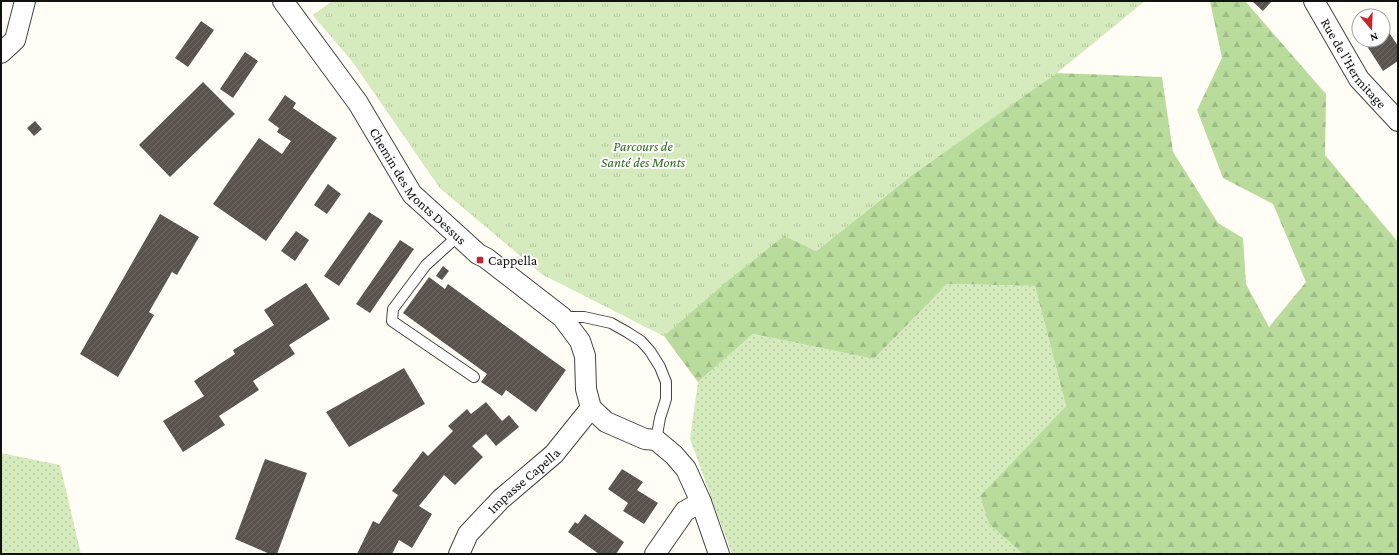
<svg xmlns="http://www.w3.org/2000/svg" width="1399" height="555" font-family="'Crimson Pro',serif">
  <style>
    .grass { fill: url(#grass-dots) }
    .forest { fill: url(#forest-firs) }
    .park { fill: url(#park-tufts) }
    .building { fill: url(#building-hatch) }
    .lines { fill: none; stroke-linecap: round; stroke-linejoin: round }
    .service-casing { stroke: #444; stroke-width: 12 }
    .minor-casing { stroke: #444; stroke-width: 22 }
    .service { stroke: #fff; stroke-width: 10 }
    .minor { stroke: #fff; stroke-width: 20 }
    .poi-dot { fill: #c4262e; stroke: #fff; stroke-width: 1.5 }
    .labels { text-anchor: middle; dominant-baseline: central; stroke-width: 4; stroke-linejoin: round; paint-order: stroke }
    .street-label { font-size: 14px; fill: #111; stroke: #fff }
    .park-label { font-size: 14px; font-style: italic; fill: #2f6b1f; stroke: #fff }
    .poi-label { font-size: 14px; fill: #111; stroke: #fff; text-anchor: start }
  </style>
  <defs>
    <pattern id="grass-dots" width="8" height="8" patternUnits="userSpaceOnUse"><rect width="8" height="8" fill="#d5ebbd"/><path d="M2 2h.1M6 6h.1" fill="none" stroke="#b6c8a1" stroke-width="1.8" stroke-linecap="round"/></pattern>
    <pattern id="forest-firs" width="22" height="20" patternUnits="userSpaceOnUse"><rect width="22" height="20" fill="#b9dc9c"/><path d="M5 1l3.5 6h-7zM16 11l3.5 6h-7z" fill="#9ebc85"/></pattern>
    <pattern id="park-tufts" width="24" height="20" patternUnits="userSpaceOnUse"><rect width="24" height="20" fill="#d5ebbd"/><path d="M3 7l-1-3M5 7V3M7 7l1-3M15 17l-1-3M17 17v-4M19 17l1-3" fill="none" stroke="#b6c8a1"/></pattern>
    <pattern id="building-hatch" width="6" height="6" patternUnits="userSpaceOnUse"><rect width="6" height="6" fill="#5a524d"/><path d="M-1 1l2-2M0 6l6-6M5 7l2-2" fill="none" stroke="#6d6662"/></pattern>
  </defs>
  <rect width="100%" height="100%" fill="#fffdf5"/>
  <g class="grass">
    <path d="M 947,284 L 1035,286 L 1066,406 L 980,496 L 989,524 L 1023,554 L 732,554 L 690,439 L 698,382 L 753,334 L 874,359 Z"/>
    <path d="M 1,453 L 60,465 L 81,554 L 1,554 Z"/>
  </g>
  <path class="forest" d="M 333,1 L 816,251 L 907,179 L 1042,53 L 1057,73 L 1162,77 L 1173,152 L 1218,223 L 1243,238 L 1246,284 L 1269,327 L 1306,282 L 1273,204 L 1223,178 L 1197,110 L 1222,58 L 1210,1 L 1245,1 L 1326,94 L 1325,155 L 1398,242 L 1398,554 L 1023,554 L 989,524 L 980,496 L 1066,406 L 1035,286 L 947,284 L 874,359 L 753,334 L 698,382 L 664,336 L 542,274 L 440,188 L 353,62 L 313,15 Z"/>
  <path class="park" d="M 333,1 L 1145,1 L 1057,73 L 907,179 L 816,251 L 784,236 L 724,284 L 664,336 L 542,274 L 440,188 L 353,62 L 313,15 Z"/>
  <g class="building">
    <path d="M 1252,1 L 1272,1 L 1263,11 Z"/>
    <path d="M 201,21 L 214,30 L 188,67 L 175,58 Z"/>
    <path d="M 1384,25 L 1398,46 L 1398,61 L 1383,71 L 1363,40 L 1383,40 L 1383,26 Z"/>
    <path d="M 245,52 L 258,61 L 233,98 L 220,89 Z"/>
    <path d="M 203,82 L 235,114 L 170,177 L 139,145 Z"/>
    <path d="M 285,95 L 296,103 L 293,108 L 337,138 L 266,241 L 213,204 L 259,138 L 282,154 L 291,141 L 277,132 L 279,128 L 268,120 Z"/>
    <path d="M 35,121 L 42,129 L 34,136 L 27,128 Z"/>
    <path d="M 328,184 L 341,194 L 327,214 L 314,205 Z"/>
    <path d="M 369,212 L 383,221 L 339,286 L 324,276 Z"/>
    <path d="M 160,214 L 199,237 L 177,275 L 172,272 L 149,312 L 154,315 L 118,377 L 80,354 Z"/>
    <path d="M 296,231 L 309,240 L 295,261 L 281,251 Z"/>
    <path d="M 400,240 L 414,249 L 370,313 L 356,304 Z"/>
    <path d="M 443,266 L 449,271 L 442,280 L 436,276 Z"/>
    <path d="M 429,277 L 445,289 L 448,284 L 566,370 L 536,412 L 506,390 L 502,396 L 481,382 L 487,374 L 403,313 Z"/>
    <path d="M 306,283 L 330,319 L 289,345 L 295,354 L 253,381 L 259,390 L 219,416 L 225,425 L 183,452 L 163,421 L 204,396 L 194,381 L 235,354 L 233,350 L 274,325 L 264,310 Z"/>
    <path d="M 404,368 L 425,404 L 349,447 L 326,412 Z"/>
    <path d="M 486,402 L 502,421 L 509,415 L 519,427 L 496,446 L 486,434 L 472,446 L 483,457 L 455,485 L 444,475 L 419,506 L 432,514 L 412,548 L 399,540 L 392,554 L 357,554 L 373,521 L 379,524 L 398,495 L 392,491 L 423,451 L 428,456 L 453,431 L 448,426 L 467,409 L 471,414 Z"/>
    <path d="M 265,459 L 307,473 L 277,554 L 270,554 L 235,539 Z"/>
    <path d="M 622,469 L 643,482 L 637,490 L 658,503 L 644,524 L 623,511 L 628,503 L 608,489 Z"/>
    <path d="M 585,514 L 624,542 L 616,554 L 599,554 L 568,532 L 575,522 L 578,524 Z"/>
  </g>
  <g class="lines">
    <g class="service-casing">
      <g id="service">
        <path d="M 458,236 L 426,265 L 393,309 L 392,321 L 474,377"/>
        <path d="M 562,317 L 584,317 L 611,323 L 627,332 L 641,341 L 650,351 L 660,367 L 666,382 L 666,399 L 660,418 L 656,440"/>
      </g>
    </g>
    <g class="minor-casing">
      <g id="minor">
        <path id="s1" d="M 283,1 L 358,103 L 412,194 L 478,254 L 486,258 L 562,317 L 580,341 L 585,356 L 586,389 L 591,408 L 606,422 L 645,439 L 656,440 L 674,455 L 686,469 L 701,502 L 719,554"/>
        <path id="s2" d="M 1314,1 L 1359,79 L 1398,121"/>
        <path d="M 1,53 L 15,40 L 25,1"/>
        <path id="s3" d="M 459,554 L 468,534 L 501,499 L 554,454 L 591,408"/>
        <path d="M 655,554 L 685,511 L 701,502"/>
      </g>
    </g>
    <use href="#service" class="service"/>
    <use href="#minor" class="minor"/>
  </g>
  <rect class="poi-dot" x="476" y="256" width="8" height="8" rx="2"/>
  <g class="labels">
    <g class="street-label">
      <text stroke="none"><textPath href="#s2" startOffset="74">Rue de l'Hermitage</textPath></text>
      <text stroke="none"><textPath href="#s1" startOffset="230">Chemin des Monts Dessus</textPath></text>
      <text stroke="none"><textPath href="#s3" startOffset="99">Impasse Capella</textPath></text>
    </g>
    <g class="park-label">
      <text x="643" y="146">Parcours de<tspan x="643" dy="16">Santé des Monts</tspan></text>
    </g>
    <g class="poi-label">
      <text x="488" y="260">Cappella</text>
    </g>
  </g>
  <rect width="1399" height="555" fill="none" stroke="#111111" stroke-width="4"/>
  <g transform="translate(1371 28) rotate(161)"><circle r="19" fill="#ffffff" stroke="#a0a0a0"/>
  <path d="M0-3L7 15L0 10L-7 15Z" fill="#c4262e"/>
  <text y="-6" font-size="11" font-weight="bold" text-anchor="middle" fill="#111111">N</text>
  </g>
</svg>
